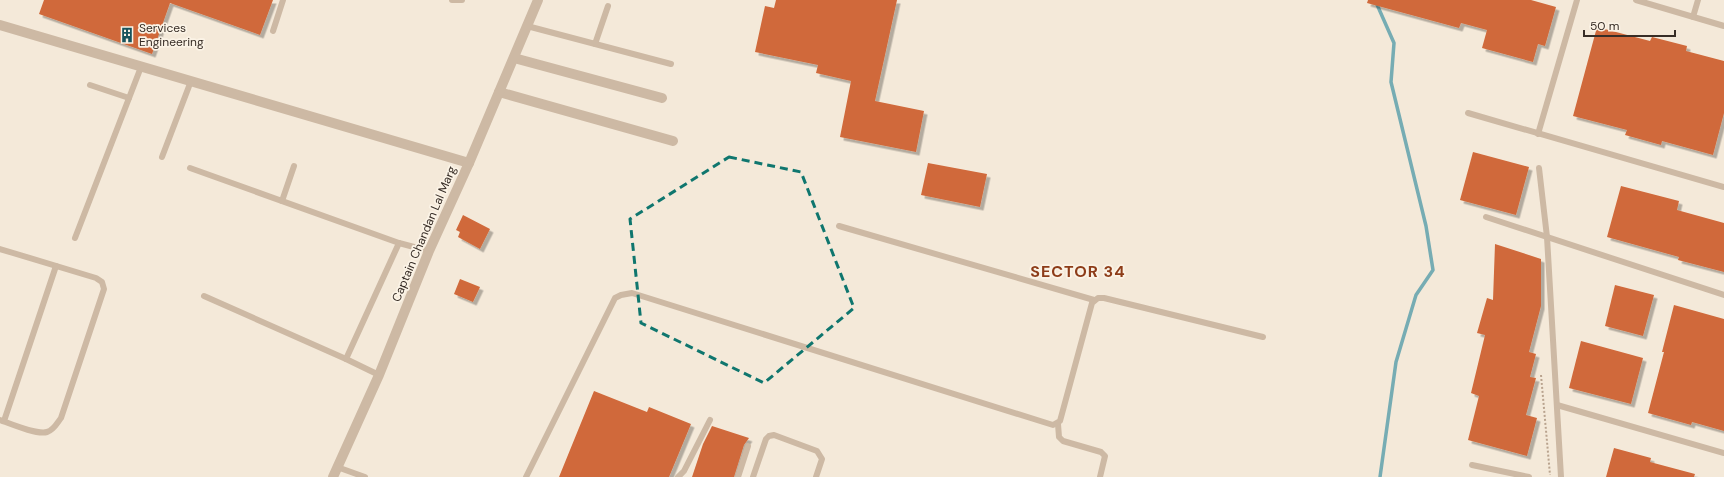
<svg xmlns="http://www.w3.org/2000/svg" width="1724" height="477" font-family="'DM Sans',sans-serif">
  <style>
    .lines { fill: none; stroke-linecap: round; stroke-linejoin: round }
    .stream { stroke: #76acb3; stroke-width: 3.5 }
    .building { fill: #d0693a; filter: url(#shadow) }
    .path { stroke: #b9a38e; stroke-width: 2; stroke-dasharray: 2 2; stroke-linecap: butt }
    .service { stroke: #cdb9a4; stroke-width: 6 }
    .minor { stroke: #cdb9a4; stroke-width: 10 }
    .tertiary { stroke: #cdb9a4; stroke-width: 10 }
    .marked { fill: none; stroke: #0f766e; stroke-width: 3; stroke-dasharray: 8 5; stroke-linejoin: round }
    .labels { text-anchor: middle; dominant-baseline: central; stroke-width: 3.5; stroke-linejoin: round; paint-order: stroke }
    .poi-label { font-size: 12px; fill: #372d26; stroke: #fbf3e6; text-anchor: start }
    .street-label { font-size: 12px; fill: #372d26; stroke: #fbf3e6 }
    .district-label { font-size: 16px; font-weight: bold; letter-spacing: 1px; fill: #8d3c18; stroke: #fbf3e6 }
  </style>
  <defs>
    <filter id="shadow"><feDropShadow dx="3.5" dy="3.5" stdDeviation="0" flood-color="#0004"/></filter>
  </defs>
  <rect width="100%" height="100%" fill="#f4e9d9"/>
  <g class="lines">
    <path class="stream" d="M 1375,0 L 1394,43 L 1391,82 L 1426,226 L 1433,270 L 1416,295 L 1396,362 L 1380,477"/>
  </g>
  <g class="building">
    <path d="M 44,0 L 273,0 L 260,35 L 170,3 L 152,54 L 39,14 Z"/>
    <path d="M 776,0 L 897,0 L 875,101 L 924,111 L 916,152 L 840,137 L 851,81 L 816,73 L 818,65 L 755,52 L 765,6 L 774,8 Z"/>
    <path d="M 1368,0 L 1531,0 L 1556,7 L 1545,46 L 1538,44 L 1533,62 L 1482,48 L 1487,30 L 1461,23 L 1459,28 L 1367,3 Z"/>
    <path d="M 1597,27 L 1650,41 L 1652,37 L 1687,46 L 1686,51 L 1724,61 L 1724,113 L 1713,155 L 1662,141 L 1661,145 L 1625,135 L 1627,130 L 1573,116 Z"/>
    <path d="M 1473,152 L 1529,167 L 1516,215 L 1460,200 Z"/>
    <path d="M 928,163 L 987,174 L 980,207 L 921,195 Z"/>
    <path d="M 1621,186 L 1679,201 L 1677,210 L 1724,223 L 1724,272 L 1678,260 L 1679,257 L 1607,237 Z"/>
    <path d="M 463,215 L 490,229 L 480,249 L 458,237 L 460,232 L 456,230 Z"/>
    <path d="M 1495,244 L 1541,259 L 1541,306 L 1529,352 L 1536,354 L 1530,377 L 1536,378 L 1526,415 L 1537,418 L 1527,456 L 1468,440 L 1479,396 L 1471,393 L 1485,335 L 1477,333 L 1487,298 L 1493,300 Z"/>
    <path d="M 460,279 L 480,287 L 473,302 L 454,294 Z"/>
    <path d="M 1615,285 L 1654,295 L 1643,336 L 1605,326 Z"/>
    <path d="M 1674,305 L 1724,319 L 1724,431 L 1692,422 L 1691,425 L 1648,413 L 1664,352 L 1662,352 Z"/>
    <path d="M 1581,341 L 1643,358 L 1631,404 L 1569,388 Z"/>
    <path d="M 594,391 L 647,412 L 649,407 L 691,424 L 669,477 L 559,477 Z"/>
    <path d="M 712,426 L 749,438 L 744,445 L 734,477 L 692,477 L 703,444 Z"/>
    <path d="M 1614,448 L 1651,458 L 1650,462 L 1695,474 L 1694,477 L 1606,477 Z"/>
  </g>
  <g class="lines">
    <path class="path" d="M 1541,375 L 1550,475"/>
    <g class="service">
      <path d="M 452,0 L 462,0"/>
      <path d="M 1636,0 L 1724,26"/>
      <path d="M 1693,17 L 1698,0"/>
      <path d="M 527,26 L 671,64"/>
      <path d="M 273,31 L 283,0"/>
      <path d="M 595,44 L 608,6"/>
      <path d="M 90,85 L 129,98"/>
      <path d="M 1468,113 L 1724,187"/>
      <path d="M 1538,134 L 1577,0"/>
      <path d="M 162,157 L 191,81"/>
      <path d="M 190,168 L 399,243 L 429,251"/>
      <path d="M 1539,168 L 1547,237 L 1561,477"/>
      <path d="M 282,201 L 294,166"/>
      <path d="M 1486,217 L 1724,295"/>
      <path d="M 839,226 L 1094,300"/>
      <path d="M 75,238 L 141,67"/>
      <path d="M 0,249 L 96,278 L 102,282 L 104,289 L 61,418 C 57,423 54,430 47,432 C 37,435 11,424 0,420"/>
      <path d="M 204,296 L 346,359 L 379,375"/>
      <path d="M 346,359 L 399,243"/>
      <path d="M 1557,405 L 1724,453"/>
      <path d="M 4,421 L 56,266"/>
      <path d="M 1058,424 L 1059,437 L 1063,441 L 1101,452 L 1105,456 L 1100,477"/>
      <path d="M 1472,465 L 1529,477"/>
      <path d="M 337,467 L 365,477"/>
      <path d="M 526,477 L 615,298 L 621,295 L 632,293 L 1053,425 L 1060,421 L 1092,303 L 1098,298 L 1104,298 L 1263,337"/>
      <path d="M 678,477 L 684,471 L 710,420"/>
      <path d="M 738,477 L 748,446"/>
      <path d="M 753,477 L 766,439 L 769,436 L 774,435 L 817,451 L 822,459 L 816,477"/>
    </g>
    <g class="minor">
      <path d="M 0,25 L 469,163"/>
      <path d="M 514,58 L 662,98"/>
      <path d="M 499,92 L 673,141"/>
    </g>
    <path class="tertiary" d="M 333,477 L 379,375 L 429,251 L 469,163 L 538,0"/>
  </g>
  <path class="marked" d="M 729,157 L 801,172 L 854,308 L 764,383 L 641,323 L 630,219 Z"/>
  <defs>
    <g id="building-bare" transform="scale(1.2)"><path d="M-4-6H4V6H1V3H-1V6H-4ZM-2.5-4.3h1.7v1.8h-1.7ZM.8-4.3h1.7v1.8H.8ZM-2.5-1h1.7V.8h-1.7ZM.8-1h1.7V.8H.8Z" fill="#18535c" stroke="#fbf3e6" stroke-width="2.5" paint-order="stroke"/></g>
  </defs>
  <g fill-rule="evenodd">
    <use href="#building-bare" x="127" y="35"/>
  </g>
  <g class="labels">
    <g class="poi-label">
      <text x="139" y="28">Services<tspan x="139" dy="14">Engineering</tspan></text>
    </g>
    <g class="street-label">
      <text transform="translate(424 234) rotate(-67)">Captain Chandan Lal Marg</text>
    </g>
    <g class="district-label">
      <text x="1078" y="271">SECTOR 34</text>
    </g>
  </g>
  <path d="M1584 30v6h91v-6" fill="none" stroke="#372d26" stroke-width="2"/>
  <text x="1590" y="30" font-size="12" fill="#372d26" stroke="#fbf3e6" stroke-width="3" paint-order="stroke">50 m</text>
</svg>
